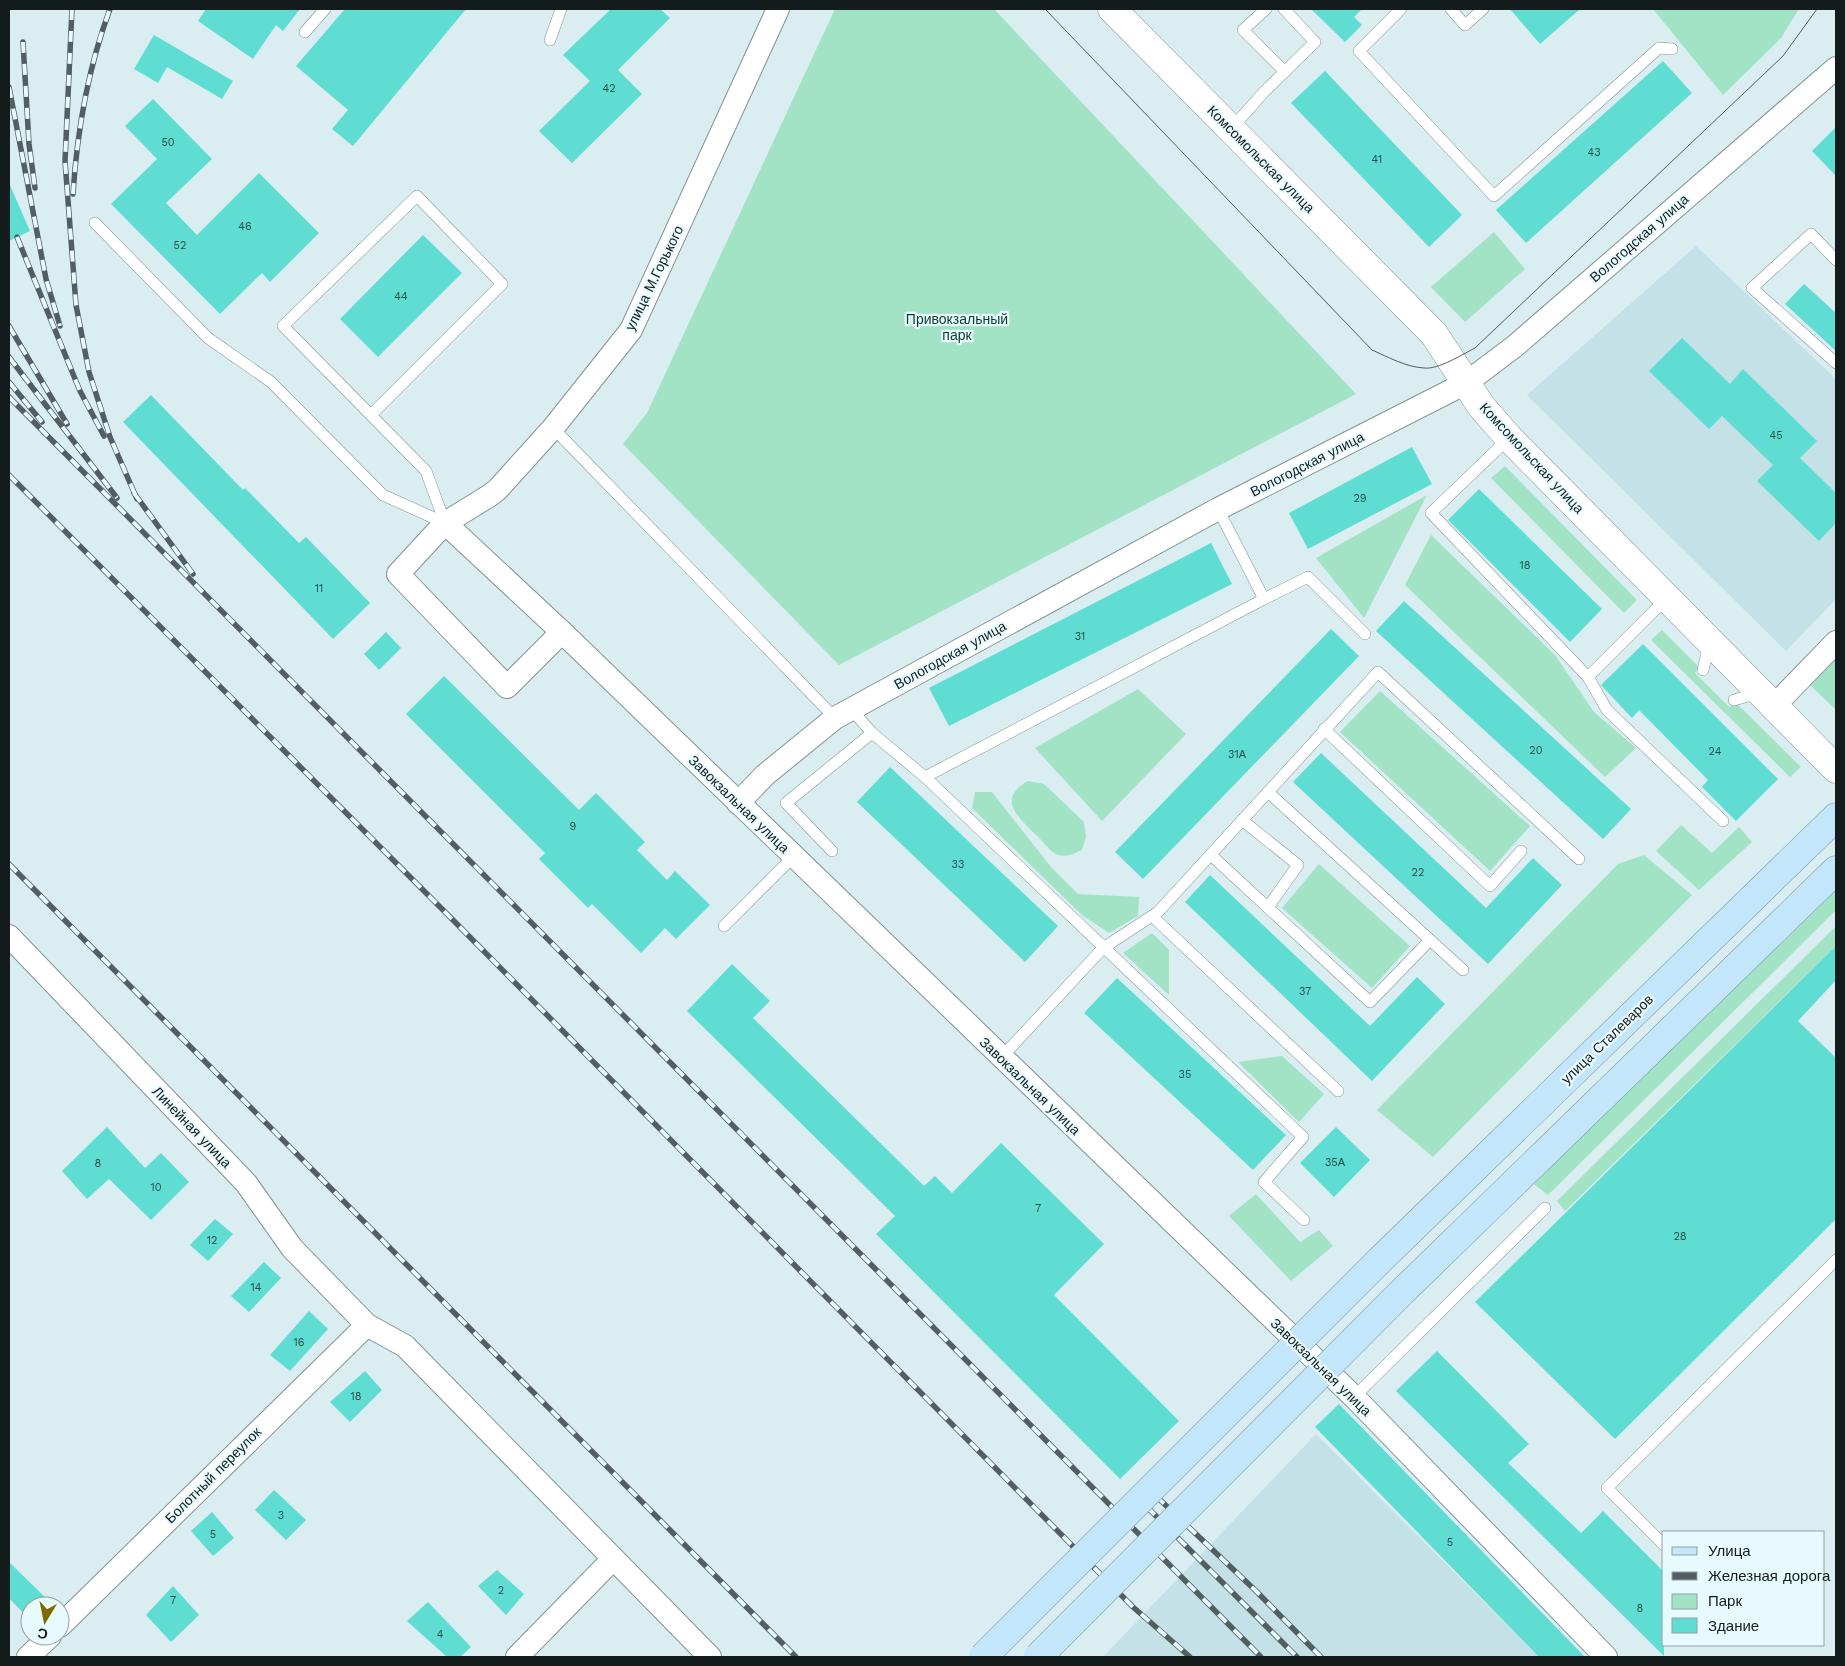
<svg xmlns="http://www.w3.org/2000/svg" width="1845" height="1666" font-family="'Work Sans',sans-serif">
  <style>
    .built { fill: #c4e1e7 }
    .green { fill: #a2e3c6 }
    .building { fill: #5fddd3 }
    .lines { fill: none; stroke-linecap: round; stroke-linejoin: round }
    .service-casing { stroke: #819396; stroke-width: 12 }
    .minor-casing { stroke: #819396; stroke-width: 24 }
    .tertiary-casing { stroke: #819396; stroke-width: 29 }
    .primary-casing { stroke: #6d94aa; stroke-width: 29 }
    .service { stroke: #fff; stroke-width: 11 }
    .minor { stroke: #fff; stroke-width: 22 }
    .tertiary { stroke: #fff; stroke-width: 28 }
    .primary { stroke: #c4e6fa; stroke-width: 28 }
    .tram { stroke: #535e60; stroke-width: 1 }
    .rail-casing { stroke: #535e60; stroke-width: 5.5 }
    .rail { stroke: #e7fbff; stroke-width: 4; stroke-dasharray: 11; stroke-linecap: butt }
    .primary-bridge-casing { stroke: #6d94aa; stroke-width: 29; stroke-linecap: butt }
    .primary-bridge { stroke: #c4e6fa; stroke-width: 28 }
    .labels { text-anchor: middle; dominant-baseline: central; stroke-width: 4.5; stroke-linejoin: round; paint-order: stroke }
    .number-label { font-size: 11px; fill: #274c4a }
    .street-label { font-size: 14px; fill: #141b1c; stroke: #e7fbff }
    .park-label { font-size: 14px; fill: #0d3a2a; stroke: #e7fbff }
  </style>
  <rect width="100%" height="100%" fill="#daedf1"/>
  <g class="built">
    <path d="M 1696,246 L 1836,379 L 1836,599 L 1786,651 L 1527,395 Z"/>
    <path d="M 1316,1434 L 1539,1657 L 1103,1657 Z"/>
  </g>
  <g class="green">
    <path d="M 835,9 L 994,9 L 1356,394 L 839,665 L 623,444 L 647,413 Z"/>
    <path d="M 1653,9 L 1799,9 L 1781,38 L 1723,95 Z"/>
    <path d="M 1494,232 L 1525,269 L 1465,322 L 1431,287 Z"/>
    <path d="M 1505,466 L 1637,600 L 1624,613 L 1491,478 Z"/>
    <path d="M 1427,495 L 1364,618 L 1316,558 Z"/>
    <path d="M 1431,535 L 1555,655 L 1594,712 L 1636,748 L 1605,777 L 1405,585 Z"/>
    <path d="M 1662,630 L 1699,667 L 1695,673 L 1729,707 L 1736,703 L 1801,767 L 1790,777 L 1651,640 Z"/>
    <path d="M 1836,654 L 1836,710 L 1808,683 Z"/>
    <path d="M 1138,689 L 1186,734 L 1102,821 L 1035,748 Z"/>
    <path d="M 1380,691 L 1530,826 L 1490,871 L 1340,732 Z"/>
    <path d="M 1028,781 L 1044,784 L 1084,822 L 1086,837 L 1082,850 C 1073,854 1066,858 1056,854 C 1049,850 1042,840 1036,835 C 1018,817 996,799 1028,781 Z"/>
    <path d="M 975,792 L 992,792 L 1051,867 L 1078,894 L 1139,897 L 1138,916 L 1109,933 L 1082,915 L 972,808 Z"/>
    <path d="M 1681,825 L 1712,853 L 1739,827 L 1752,842 L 1699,890 L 1656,851 Z"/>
    <path d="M 1644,855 L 1692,895 L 1433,1157 L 1377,1110 L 1618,864 Z"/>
    <path d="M 1319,864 L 1410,946 L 1372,988 L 1282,908 Z"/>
    <path d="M 1836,882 L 1836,910 L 1548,1195 L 1534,1184 Z"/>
    <path d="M 1836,926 L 1836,946 L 1565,1211 L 1557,1201 Z"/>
    <path d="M 1152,933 L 1169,950 L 1169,995 L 1123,953 Z"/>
    <path d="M 1282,1056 L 1324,1094 L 1299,1122 L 1238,1062 Z"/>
    <path d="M 1256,1194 L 1300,1242 L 1319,1230 L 1333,1246 L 1291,1281 L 1229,1216 Z"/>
  </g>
  <g class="building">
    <path d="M 206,9 L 300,9 L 283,31 L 276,25 L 253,59 L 198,21 Z"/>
    <path d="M 345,9 L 466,9 L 353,146 L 332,129 L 348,110 L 296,66 Z"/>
    <path d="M 611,9 L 660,9 L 670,18 L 618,70 L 642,94 L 572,163 L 539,131 L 590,81 L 563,55 Z"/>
    <path d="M 1311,9 L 1362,9 L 1354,17 L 1362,25 L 1345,42 Z"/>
    <path d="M 1510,9 L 1580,9 L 1540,44 Z"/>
    <path d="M 154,35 L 233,81 L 222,99 L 167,67 L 158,83 L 134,69 Z"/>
    <path d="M 1663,61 L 1692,93 L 1526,243 L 1496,210 Z"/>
    <path d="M 1325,71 L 1462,215 L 1429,247 L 1291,103 Z"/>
    <path d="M 153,99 L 212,159 L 166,203 L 197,235 L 259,173 L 319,233 L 270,282 L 262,273 L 220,314 L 111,204 L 157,159 L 125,126 Z"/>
    <path d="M 1836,127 L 1836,176 L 1812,151 Z"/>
    <path d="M 9,183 L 30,231 L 9,241 Z"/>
    <path d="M 423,235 L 462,273 L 378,357 L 340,319 Z"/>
    <path d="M 1804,284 L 1836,313 L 1836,351 L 1785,304 Z"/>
    <path d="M 1682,338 L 1730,384 L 1743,369 L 1817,441 L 1800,458 L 1836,493 L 1836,523 L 1819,541 L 1757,481 L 1773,465 L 1722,416 L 1709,429 L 1649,371 Z"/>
    <path d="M 151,395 L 243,490 L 245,488 L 299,543 L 306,537 L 370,603 L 333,639 L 123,422 Z"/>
    <path d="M 1412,447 L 1432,484 L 1308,549 L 1289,513 Z"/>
    <path d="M 1479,489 L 1602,609 L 1570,642 L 1448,520 Z"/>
    <path d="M 1211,543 L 1232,584 L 949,726 L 929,688 Z"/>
    <path d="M 1404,601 L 1631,809 L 1603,839 L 1376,631 Z"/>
    <path d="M 1331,629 L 1359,656 L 1143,879 L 1115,852 Z"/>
    <path d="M 386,632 L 401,648 L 379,670 L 364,654 Z"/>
    <path d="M 1643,644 L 1778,779 L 1736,821 L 1702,787 L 1708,780 L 1639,710 L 1632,718 L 1601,685 Z"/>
    <path d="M 444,676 L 579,810 L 596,793 L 645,842 L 637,850 L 667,880 L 675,871 L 710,905 L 676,939 L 665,928 L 641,953 L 592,904 L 588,908 L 539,859 L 545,853 L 406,714 Z"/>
    <path d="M 1321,753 L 1486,908 L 1533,858 L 1562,885 L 1488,964 L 1293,782 Z"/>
    <path d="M 890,767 L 1058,926 L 1025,962 L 857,802 Z"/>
    <path d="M 1210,875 L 1370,1026 L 1417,977 L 1445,1004 L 1372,1081 L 1185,902 Z"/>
    <path d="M 1836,946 L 1836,980 L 1798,1021 L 1836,1058 L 1836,1219 L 1615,1439 L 1475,1302 Z"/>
    <path d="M 732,964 L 770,1001 L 753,1018 L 924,1186 L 935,1176 L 952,1193 L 1001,1143 L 1104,1244 L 1054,1295 L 1179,1421 L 1120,1479 L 876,1234 L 895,1216 L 687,1011 Z"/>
    <path d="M 1117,978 L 1286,1135 L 1253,1170 L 1084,1013 Z"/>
    <path d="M 107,1127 L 145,1168 L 161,1153 L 189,1182 L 151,1220 L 109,1179 L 87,1199 L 62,1171 Z"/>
    <path d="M 1336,1127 L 1370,1160 L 1334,1197 L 1300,1163 Z"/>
    <path d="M 215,1219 L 233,1234 L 208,1261 L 190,1245 Z"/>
    <path d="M 264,1262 L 281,1278 L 249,1312 L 231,1296 Z"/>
    <path d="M 309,1311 L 328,1329 L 290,1371 L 270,1355 Z"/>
    <path d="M 1437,1351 L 1529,1444 L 1508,1463 L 1581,1533 L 1603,1511 L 1664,1572 L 1664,1656 L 1396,1391 Z"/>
    <path d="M 365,1371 L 382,1390 L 350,1422 L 330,1402 Z"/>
    <path d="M 1339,1404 L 1585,1657 L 1539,1657 L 1315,1427 Z"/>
    <path d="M 274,1490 L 306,1520 L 286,1540 L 255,1510 Z"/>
    <path d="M 212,1512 L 234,1538 L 213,1556 L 191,1531 Z"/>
    <path d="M 9,1562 L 54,1606 L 30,1606 L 30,1620 L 9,1598 Z"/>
    <path d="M 497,1570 L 524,1594 L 506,1615 L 478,1586 Z"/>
    <path d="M 173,1586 L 199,1615 L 171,1642 L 146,1615 Z"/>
    <path d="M 428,1602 L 471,1647 L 460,1657 L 447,1657 L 407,1621 Z"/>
  </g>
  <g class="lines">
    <g class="service-casing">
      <g id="service">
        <path d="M 1266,9 L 1243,30 L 1284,71"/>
        <path d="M 1401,9 L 1359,51 L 1494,196 L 1659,48 L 1672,49"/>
        <path d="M 1451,9 L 1465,25 L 1483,9"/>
        <path d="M 305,32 L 325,9"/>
        <path d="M 550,40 L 561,9"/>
        <path d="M 1231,129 L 1264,92 L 1315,42 L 1284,9"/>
        <path d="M 95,223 L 208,338 L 271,382 L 383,495 L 445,523"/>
        <path d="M 1836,260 L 1811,234 L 1752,288 L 1836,363"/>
        <path d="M 371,415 L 502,284 L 417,196 L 283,326 L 426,471 L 445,523"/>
        <path d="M 553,428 L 835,718"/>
        <path d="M 1509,438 L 1431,513 L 1588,677 L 1607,710 L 1723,821"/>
        <path d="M 1264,599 L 1308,577 L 1365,634"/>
        <path d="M 1703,670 L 1709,644"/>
        <path d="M 1588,677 L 1666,599"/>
        <path d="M 1734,700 L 1758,693"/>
        <path d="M 851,709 L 872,733 L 925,777 L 1264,599 L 1218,509"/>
        <path d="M 1324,729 L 1490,886 L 1521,851"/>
        <path d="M 925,777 L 1303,1137 L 1264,1182 L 1304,1220"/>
        <path d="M 1268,792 L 1463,970"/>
        <path d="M 1242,820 L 1298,865 L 1268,907"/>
        <path d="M 832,851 L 786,803 L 872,733"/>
        <path d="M 1211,855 L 1370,1002 L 1430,940"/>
        <path d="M 1153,917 L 1338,1091"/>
        <path d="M 724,926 L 794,856"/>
        <path d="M 1001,1058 L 1103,948 L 1158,912 L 1378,672 L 1579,859"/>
        <path d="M 1354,1397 L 1545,1208"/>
        <path d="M 1664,1545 L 1607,1488 L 1836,1260"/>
      </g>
    </g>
    <g class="minor-casing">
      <g id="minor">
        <path d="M 445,523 L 562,632 L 1354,1397 L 1606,1657"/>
        <path d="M 562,632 L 507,687 L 398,574 L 445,523 L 489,496 L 498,489 L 553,428 L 631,330 L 778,9"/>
        <path d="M 1774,706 L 1836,642"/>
        <path d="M 738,803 L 765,775 L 835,718 L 1218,509 L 1466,383 L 1515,346 L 1836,68"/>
        <path d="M 9,936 L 246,1183 L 292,1248 L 367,1325 L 405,1346 L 710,1657"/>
        <path d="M 60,1626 L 367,1325"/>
        <path d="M 28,1657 L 50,1636"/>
        <path d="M 517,1657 L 613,1559"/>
      </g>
    </g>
    <g class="tertiary-casing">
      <path id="tertiary" d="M 1112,9 L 1434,334 L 1481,406 L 1509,438 L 1836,769"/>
    </g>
    <g class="primary-casing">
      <g id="primary">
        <path d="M 1378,1262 L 1836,817"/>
        <path d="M 1405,1289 L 1836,870"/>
      </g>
    </g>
    <use href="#service" class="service"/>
    <use href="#minor" class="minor"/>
    <use href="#tertiary" class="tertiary"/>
    <use href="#primary" class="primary"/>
    <path class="tram" d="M 1045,9 L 1372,350 C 1388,357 1406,367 1424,368 C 1438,370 1463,354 1475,348 L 1783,56 L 1817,9"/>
    <g class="rail-casing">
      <g id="rail">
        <path d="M 72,9 L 65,161 L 76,305 L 89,372 L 110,437 L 137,499"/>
        <path d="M 23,42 L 29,144 L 35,188"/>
        <path d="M 9,87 L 46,279 L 60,326"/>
        <path d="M 73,194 C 77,132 88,68 110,9"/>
        <path d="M 17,237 L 80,391 L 104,436"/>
        <path d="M 9,326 L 67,424"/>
        <path d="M 9,357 L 117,498"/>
        <path d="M 9,382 L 42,422"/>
        <path d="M 9,397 L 1261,1657"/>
        <path d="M 9,475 L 453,920 L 1133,1607 L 1190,1657"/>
        <path d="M 134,493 L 193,574"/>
        <path d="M 9,864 L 796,1657"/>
        <path d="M 1156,1496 L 1256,1591 L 1321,1657"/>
        <path d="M 1147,1507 L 1297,1657"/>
      </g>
    </g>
    <use href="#rail" class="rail"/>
    <g class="primary-bridge-casing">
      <g id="primary-bridge">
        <path d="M 983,1657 L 1378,1262"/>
        <path d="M 1038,1657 L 1405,1289"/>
      </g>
    </g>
    <use href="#primary-bridge" class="primary-bridge"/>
  </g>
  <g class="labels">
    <g class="number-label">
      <text x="609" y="88">42</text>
      <text x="168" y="142">50</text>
      <text x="1594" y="152">43</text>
      <text x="1377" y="159">41</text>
      <text x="245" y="226">46</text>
      <text x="180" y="245">52</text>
      <text x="401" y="296">44</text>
      <text x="1776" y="435">45</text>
      <text x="1360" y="498">29</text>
      <text x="1525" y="565">18</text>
      <text x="319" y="588">11</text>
      <text x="1080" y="636">31</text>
      <text x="1536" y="750">20</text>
      <text x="1715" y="751">24</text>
      <text x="1237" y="754">31А</text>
      <text x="573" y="826">9</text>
      <text x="958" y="864">33</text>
      <text x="1418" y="872">22</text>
      <text x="1305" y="991">37</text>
      <text x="1185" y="1074">35</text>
      <text x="1335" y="1162">35А</text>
      <text x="98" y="1163">8</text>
      <text x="156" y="1187">10</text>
      <text x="1038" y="1208">7</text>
      <text x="1680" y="1236">28</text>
      <text x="212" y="1240">12</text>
      <text x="256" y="1287">14</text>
      <text x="299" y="1342">16</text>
      <text x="356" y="1396">18</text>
      <text x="281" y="1515">3</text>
      <text x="213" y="1534">5</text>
      <text x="1450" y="1542">5</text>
      <text x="501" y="1590">2</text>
      <text x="173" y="1600">7</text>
      <text x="1640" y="1608">8</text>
      <text x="440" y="1634">4</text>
    </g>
    <g class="street-label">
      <text transform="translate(1261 159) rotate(45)">Комсомольская улица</text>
      <text transform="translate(1639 238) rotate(-41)">Вологодская улица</text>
      <text transform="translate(654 278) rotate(-64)">улица М.Горького</text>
      <text transform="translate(1532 458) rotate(47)">Комсомольская улица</text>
      <text transform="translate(1307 464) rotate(-27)">Вологодская улица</text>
      <text transform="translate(950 655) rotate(-29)">Вологодская улица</text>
      <text transform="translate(739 804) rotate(44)">Завокзальная улица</text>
      <text transform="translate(1607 1039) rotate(-44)">улица Сталеваров</text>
      <text transform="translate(1030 1086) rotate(44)">Завокзальная улица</text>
      <text transform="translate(192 1127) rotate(46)">Линейная улица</text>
      <text transform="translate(1321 1367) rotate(44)">Завокзальная улица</text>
      <text transform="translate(213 1475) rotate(-45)">Болотный переулок</text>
    </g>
    <g class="park-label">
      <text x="957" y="319">Привокзальный<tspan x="957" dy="16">парк</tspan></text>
    </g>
  </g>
  <rect width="1845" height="1666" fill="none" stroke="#141b1c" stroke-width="20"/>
  <rect x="1662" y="1531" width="162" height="115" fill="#e7fbff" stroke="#93a1a4"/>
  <rect x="1672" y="1547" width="25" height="8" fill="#c4e6fa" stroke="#93a1a4"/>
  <text x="1708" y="1556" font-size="15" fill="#141b1c">Улица</text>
  <rect x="1672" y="1572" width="25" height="8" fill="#535e60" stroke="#93a1a4"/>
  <text x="1708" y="1581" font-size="15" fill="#141b1c">Железная дорога</text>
  <rect x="1672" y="1594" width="25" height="15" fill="#a2e3c6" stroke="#93a1a4"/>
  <text x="1708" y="1606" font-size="15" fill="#141b1c">Парк</text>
  <rect x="1672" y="1618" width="25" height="15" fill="#5fddd3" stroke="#93a1a4"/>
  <text x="1708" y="1631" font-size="15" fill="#141b1c">Здание</text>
  <g transform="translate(45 1621) rotate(190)"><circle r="24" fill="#e7fbff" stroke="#93a1a4"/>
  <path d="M0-4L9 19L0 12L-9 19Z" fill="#7e6900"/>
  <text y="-8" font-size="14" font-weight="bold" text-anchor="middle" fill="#141b1c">С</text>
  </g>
</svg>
